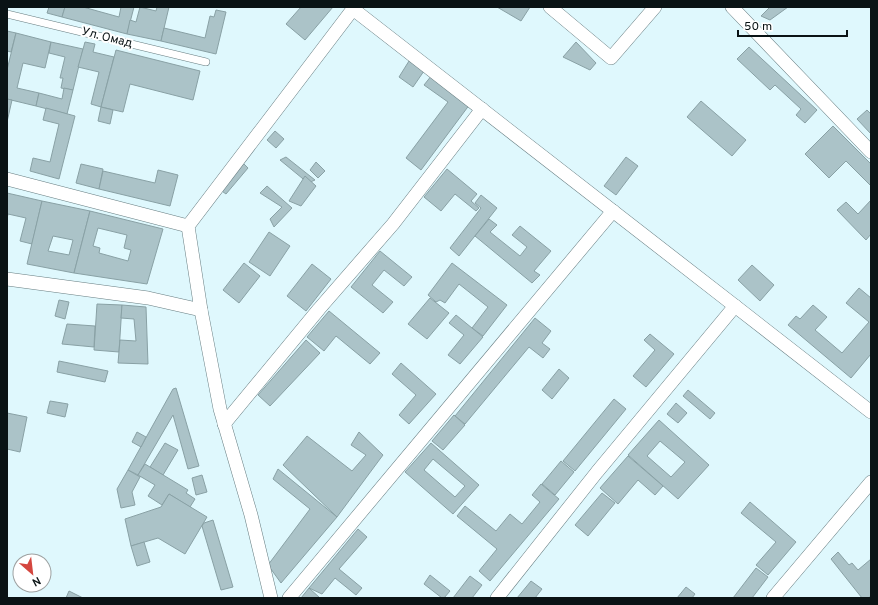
<svg xmlns="http://www.w3.org/2000/svg" width="878" height="605" font-family="Overpass,sans-serif">
  <style>
    .building { fill: #abc3c8; stroke: #89a1a5; fill-rule: evenodd }
    .lines { fill: none; stroke-linecap: round; stroke-linejoin: round }
    .service-casing { stroke: #687e82; stroke-width: 8 }
    .minor-casing { stroke: #687e82; stroke-width: 14 }
    .service { stroke: #fff; stroke-width: 7 }
    .minor { stroke: #fff; stroke-width: 13 }
    .labels { text-anchor: middle; dominant-baseline: central; stroke-width: 4; stroke-linejoin: round; paint-order: stroke }
    .street-label { font-size: 12px; fill: #0a1315; stroke: #fff }
  </style>
  <rect width="100%" height="100%" fill="#dff8fd"/>
  <g class="building">
    <path d="M 49,7 L 65,7 L 62,17 L 47,13 Z"/>
    <path d="M 65,7 L 83,7 L 119,17 L 121,7 L 134,7 L 127,34 L 62,17 Z"/>
    <path d="M 140,7 L 156,11 L 157,7 L 169,7 L 161,41 L 127,34 L 130,20 L 136,22 Z"/>
    <path d="M 301,7 L 333,7 L 305,40 L 286,24 Z"/>
    <path d="M 497,7 L 530,7 L 521,21 Z"/>
    <path d="M 770,7 L 788,7 L 770,20 L 761,16 Z"/>
    <path d="M 216,10 L 226,12 L 216,54 L 161,41 L 164,28 L 205,38 L 210,16 L 214,17 Z"/>
    <path d="M 7,31 L 16,33 L 11,52 L 7,51 Z"/>
    <path d="M 16,33 L 51,42 L 45,68 L 23,63 L 17,88 L 39,93 L 36,106 L 7,99 L 7,70 Z"/>
    <path d="M 51,42 L 83,49 L 73,90 L 61,88 L 63,78 L 60,78 L 65,57 L 49,53 Z"/>
    <path d="M 85,42 L 95,44 L 93,52 L 114,57 L 101,107 L 91,104 L 99,72 L 78,67 Z"/>
    <path d="M 576,42 L 596,63 L 590,70 L 563,57 Z"/>
    <path d="M 749,47 L 817,110 L 805,123 L 796,115 L 801,109 L 775,85 L 770,90 L 737,59 Z"/>
    <path d="M 116,50 L 200,71 L 193,100 L 130,84 L 123,112 L 101,107 Z"/>
    <path d="M 409,61 L 424,71 L 413,87 L 399,77 Z"/>
    <path d="M 432,75 L 470,104 L 421,170 L 406,158 L 448,102 L 424,85 Z"/>
    <path d="M 64,88 L 73,90 L 67,114 L 36,106 L 39,93 L 62,99 Z"/>
    <path d="M 7,99 L 12,100 L 7,122 Z"/>
    <path d="M 701,101 L 746,140 L 732,156 L 687,117 Z"/>
    <path d="M 101,107 L 113,110 L 110,124 L 98,121 Z"/>
    <path d="M 46,108 L 75,116 L 59,179 L 30,171 L 33,158 L 50,162 L 59,124 L 43,120 Z"/>
    <path d="M 867,110 L 871,114 L 871,134 L 857,119 Z"/>
    <path d="M 833,126 L 871,164 L 871,186 L 846,161 L 829,178 L 805,154 Z"/>
    <path d="M 275,131 L 284,139 L 276,148 L 267,140 Z"/>
    <path d="M 286,157 L 315,180 L 308,183 L 280,160 Z"/>
    <path d="M 626,157 L 638,166 L 616,195 L 604,186 Z"/>
    <path d="M 242,162 L 248,168 L 226,194 L 219,189 Z"/>
    <path d="M 316,162 L 325,171 L 318,178 L 310,170 Z"/>
    <path d="M 81,164 L 103,169 L 99,189 L 76,183 Z"/>
    <path d="M 447,169 L 477,194 L 471,201 L 479,208 L 476,211 L 455,194 L 441,211 L 424,197 Z"/>
    <path d="M 158,170 L 178,175 L 170,206 L 99,189 L 103,171 L 155,183 Z"/>
    <path d="M 305,176 L 316,186 L 301,206 L 289,201 Z"/>
    <path d="M 267,186 L 292,208 L 274,227 L 270,219 L 282,207 L 260,193 Z"/>
    <path d="M 7,193 L 42,201 L 32,244 L 20,241 L 26,218 L 8,214 L 7,219 Z"/>
    <path d="M 481,195 L 497,208 L 459,256 L 450,248 L 481,208 L 475,203 Z"/>
    <path d="M 871,200 L 871,234 L 866,240 L 837,210 L 846,202 L 858,214 Z"/>
    <path d="M 42,201 L 90,211 L 74,273 L 27,264 ZM 53,236 L 73,240 L 69,255 L 48,251 Z"/>
    <path d="M 90,211 L 163,229 L 147,284 L 74,273 ZM 98,228 L 127,235 L 124,248 L 131,250 L 128,261 L 99,253 L 100,248 L 93,246 Z"/>
    <path d="M 489,219 L 497,225 L 490,232 L 520,256 L 527,247 L 512,235 L 520,226 L 551,251 L 534,271 L 540,275 L 532,283 L 475,236 Z"/>
    <path d="M 269,232 L 290,246 L 270,276 L 249,262 Z"/>
    <path d="M 380,251 L 412,277 L 404,286 L 384,270 L 372,285 L 393,302 L 383,313 L 351,287 Z"/>
    <path d="M 244,263 L 260,276 L 239,303 L 223,290 Z"/>
    <path d="M 452,263 L 507,305 L 483,336 L 472,328 L 488,307 L 459,284 L 445,303 L 440,300 L 436,302 L 428,295 Z"/>
    <path d="M 312,264 L 331,279 L 306,311 L 287,296 Z"/>
    <path d="M 752,265 L 774,285 L 760,301 L 738,280 Z"/>
    <path d="M 859,288 L 871,298 L 871,354 L 851,378 L 788,325 L 796,316 L 800,319 L 813,305 L 827,317 L 815,330 L 842,353 L 869,322 L 846,303 Z"/>
    <path d="M 430,298 L 449,313 L 427,339 L 408,324 Z"/>
    <path d="M 59,300 L 69,302 L 65,319 L 55,316 Z"/>
    <path d="M 97,304 L 122,305 L 119,352 L 94,350 Z"/>
    <path d="M 122,305 L 146,307 L 148,364 L 118,363 L 120,340 L 136,341 L 134,319 L 121,318 Z"/>
    <path d="M 329,311 L 380,353 L 370,364 L 336,336 L 324,351 L 307,337 Z"/>
    <path d="M 456,315 L 483,337 L 460,364 L 448,355 L 464,335 L 449,323 Z"/>
    <path d="M 535,318 L 551,331 L 542,343 L 550,349 L 543,358 L 529,347 L 465,424 L 455,416 Z"/>
    <path d="M 67,324 L 95,326 L 94,347 L 62,344 Z"/>
    <path d="M 650,334 L 674,354 L 646,387 L 633,376 L 655,350 L 644,340 Z"/>
    <path d="M 306,340 L 320,353 L 270,406 L 258,395 Z"/>
    <path d="M 59,361 L 108,371 L 105,382 L 57,372 Z"/>
    <path d="M 401,363 L 436,394 L 409,424 L 399,415 L 416,395 L 392,374 Z"/>
    <path d="M 559,369 L 569,378 L 552,399 L 542,390 Z"/>
    <path d="M 176,388 L 199,466 L 188,469 L 173,415 L 138,475 L 128,470 L 173,389 Z"/>
    <path d="M 688,390 L 715,413 L 710,419 L 683,396 Z"/>
    <path d="M 614,399 L 626,409 L 575,471 L 563,461 Z"/>
    <path d="M 50,401 L 68,404 L 65,417 L 47,413 Z"/>
    <path d="M 676,403 L 687,413 L 678,423 L 667,414 Z"/>
    <path d="M 7,413 L 27,417 L 20,452 L 7,449 Z"/>
    <path d="M 454,415 L 465,425 L 443,450 L 432,441 Z"/>
    <path d="M 659,420 L 709,465 L 678,499 L 628,455 ZM 660,441 L 685,462 L 671,477 L 647,456 Z"/>
    <path d="M 137,432 L 146,437 L 141,447 L 132,442 Z"/>
    <path d="M 359,432 L 383,455 L 337,517 L 283,465 L 307,436 L 352,471 L 366,455 L 351,445 Z"/>
    <path d="M 165,443 L 178,450 L 163,475 L 150,467 Z"/>
    <path d="M 431,443 L 479,485 L 453,514 L 405,472 ZM 433,459 L 465,486 L 455,497 L 424,470 Z"/>
    <path d="M 628,456 L 663,486 L 655,495 L 638,480 L 618,504 L 600,488 Z"/>
    <path d="M 561,461 L 574,472 L 555,495 L 542,484 Z"/>
    <path d="M 145,464 L 188,490 L 186,493 L 195,499 L 190,507 L 169,494 L 162,505 L 148,496 L 155,485 L 138,475 Z"/>
    <path d="M 278,469 L 337,517 L 281,583 L 268,565 L 310,509 L 273,479 Z"/>
    <path d="M 128,470 L 140,477 L 132,492 L 135,505 L 121,508 L 117,489 Z"/>
    <path d="M 202,475 L 207,492 L 196,495 L 192,478 Z"/>
    <path d="M 541,484 L 559,499 L 490,581 L 479,571 L 497,549 L 457,516 L 465,506 L 496,531 L 510,514 L 522,524 L 540,502 L 532,495 Z"/>
    <path d="M 602,493 L 615,503 L 588,536 L 575,525 Z"/>
    <path d="M 169,494 L 207,517 L 185,554 L 158,538 L 131,546 L 125,519 L 161,507 Z"/>
    <path d="M 750,502 L 796,542 L 768,575 L 756,565 L 776,542 L 741,513 Z"/>
    <path d="M 213,520 L 233,587 L 221,590 L 202,526 L 204,523 Z"/>
    <path d="M 358,529 L 367,537 L 339,569 L 362,588 L 356,595 L 335,578 L 322,594 L 309,588 Z"/>
    <path d="M 144,542 L 150,562 L 137,566 L 131,546 Z"/>
    <path d="M 838,552 L 849,565 L 852,563 L 858,570 L 871,559 L 871,596 L 868,598 L 862,598 L 831,559 Z"/>
    <path d="M 756,568 L 768,577 L 752,598 L 733,598 Z"/>
    <path d="M 430,575 L 450,591 L 444,598 L 442,598 L 424,584 Z"/>
    <path d="M 470,576 L 482,585 L 472,598 L 453,598 Z"/>
    <path d="M 531,581 L 542,589 L 535,598 L 517,598 Z"/>
    <path d="M 686,587 L 695,594 L 692,598 L 677,598 Z"/>
    <path d="M 309,588 L 320,598 L 301,598 Z"/>
    <path d="M 69,591 L 83,598 L 66,598 Z"/>
  </g>
  <g class="lines">
    <g class="service-casing">
      <path id="service" d="M 7,14 L 206,62"/>
    </g>
    <g class="minor-casing">
      <g id="minor">
        <path d="M 550,7 L 611,58 L 655,7"/>
        <path d="M 732,7 L 871,152"/>
        <path d="M 353,9 L 735,306"/>
        <path d="M 7,179 L 188,226"/>
        <path d="M 7,279 L 148,298 L 201,310 L 188,226 L 353,9 L 353,7"/>
        <path d="M 201,310 L 220,409 L 251,515 L 271,598"/>
        <path d="M 224,424 L 319,309 L 393,224 L 482,109"/>
        <path d="M 289,598 L 613,211"/>
        <path d="M 497,598 L 597,472 L 735,306 L 871,412"/>
        <path d="M 773,598 L 871,482"/>
      </g>
    </g>
    <use href="#service" class="service"/>
    <use href="#minor" class="minor"/>
  </g>
  <g class="labels">
    <g class="street-label">
      <text transform="translate(107 38) rotate(14)">Ул. Омад</text>
    </g>
  </g>
  <rect width="878" height="605" fill="none" stroke="#0a1315" stroke-width="16"/>
  <g transform="translate(32 573) rotate(152)"><circle r="19" fill="#ffffff" stroke="#9da1a1"/>
  <path d="M0-3L7 15L0 10L-7 15Z" fill="#d4463f"/>
  <text y="-6" font-size="11" font-weight="bold" text-anchor="middle" fill="#0a1315">N</text>
  </g>
  <path d="M738 30v6h109v-6" fill="none" stroke="#0a1315" stroke-width="2"/>
  <text x="744" y="30" font-size="12" fill="#0a1315" stroke="#ffffff" stroke-width="3" paint-order="stroke">50 m</text>
</svg>
